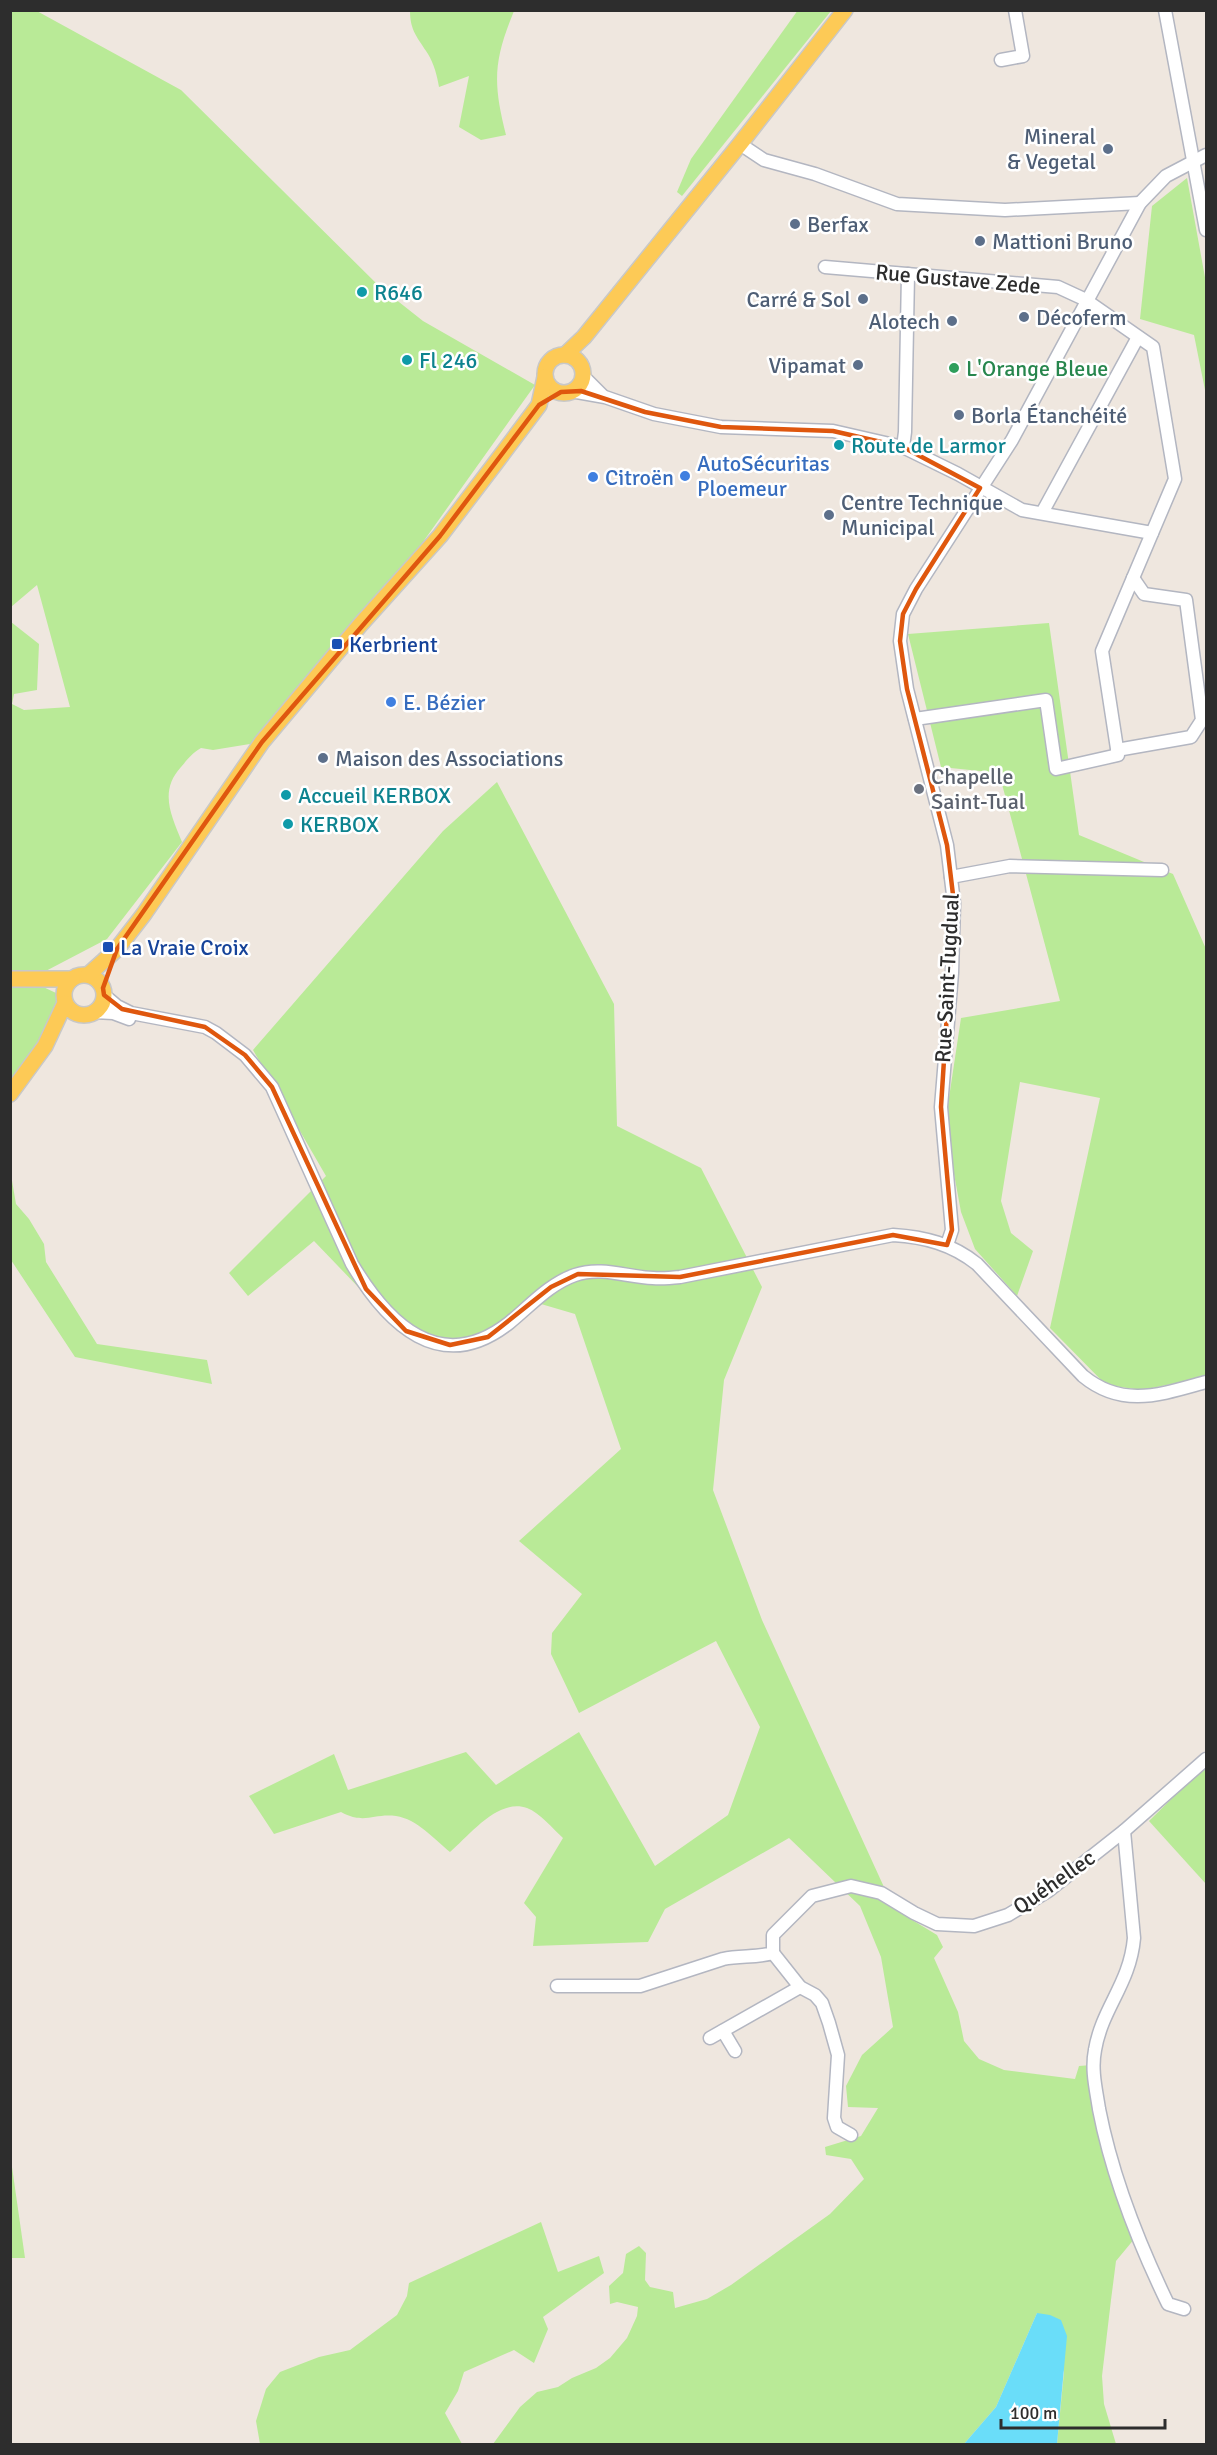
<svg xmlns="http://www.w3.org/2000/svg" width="1217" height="2455" font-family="Signika,sans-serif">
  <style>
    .green { fill: #b9ea97 }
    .water { fill: #6addf9 }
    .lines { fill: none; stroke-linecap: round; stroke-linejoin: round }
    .minor-casing { stroke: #b3b6c1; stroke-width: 15 }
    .major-casing { stroke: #c8c8c8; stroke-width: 18 }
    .minor { stroke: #fff; stroke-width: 12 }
    .major { stroke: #fdca56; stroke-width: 15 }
    .marked { fill: none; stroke: #df570e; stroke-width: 4.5; stroke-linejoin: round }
    .service-dot { fill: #5c6f8a; stroke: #fff; stroke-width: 2 }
    .culture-dot { fill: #0f9aa8; stroke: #fff; stroke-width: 2 }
    .leisure-dot { fill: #2e9e5b; stroke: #fff; stroke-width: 2 }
    .shop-dot { fill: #3f7fe0; stroke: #fff; stroke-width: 2 }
    .transit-dot { fill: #1a4fb4; stroke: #fff; stroke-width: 2 }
    .worship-dot { fill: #6b7280; stroke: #fff; stroke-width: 2 }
    .labels { text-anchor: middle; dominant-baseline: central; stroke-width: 5; stroke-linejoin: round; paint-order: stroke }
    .service-label { font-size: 22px; fill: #4e5e75; stroke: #fff; text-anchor: start }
    .street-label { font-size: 22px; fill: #2d2d2d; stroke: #fff }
    .culture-label { font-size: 22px; fill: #0d838f; stroke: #fff; text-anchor: start }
    .leisure-label { font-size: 22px; fill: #27864d; stroke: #fff; text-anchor: start }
    .shop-label { font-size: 22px; fill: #366cbe; stroke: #fff; text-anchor: start }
    .transit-label { font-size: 22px; fill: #164399; stroke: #fff; text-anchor: start }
    .worship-label { font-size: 22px; fill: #5b616d; stroke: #fff; text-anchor: start }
  </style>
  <rect width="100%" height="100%" fill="#efe7df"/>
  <g class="green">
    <path d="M 35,10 L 181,90 L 380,287 L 423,321 L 535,385 L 378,605 L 262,742 L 213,750 L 201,748 C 192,753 188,759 181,767 C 159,791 171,815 182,842 L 107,939 L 40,974 L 39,985 L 56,993 L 57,1008 L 11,1094 L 11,622 L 39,644 L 37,690 L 14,694 L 12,704 L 24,710 L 70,707 L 37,585 L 11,607 L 10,11 Z"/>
    <path d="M 798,10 L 831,11 L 682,196 L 677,192 L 691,159 Z"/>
    <path d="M 410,11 L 514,11 C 493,62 493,83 506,135 L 481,140 L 459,127 L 469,76 L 439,87 C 437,75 434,64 428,54 C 418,38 410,31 410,11 Z"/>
    <path d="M 1187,178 L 1206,283 L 1206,395 L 1194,335 L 1140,319 L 1152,206 Z"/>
    <path d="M 1049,623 L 1079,835 L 1173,874 L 1206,949 L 1206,1377 L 1142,1390 L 1106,1385 L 1050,1328 L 1100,1098 L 1020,1082 L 1001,1201 L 1011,1233 L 1033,1251 L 1017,1296 L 975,1249 L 961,1212 L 950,1152 L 947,1111 L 961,1018 L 1060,1001 L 999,773 L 941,767 L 908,634 Z"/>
    <path d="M 497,782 L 614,1004 L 617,1126 L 701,1168 L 762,1287 L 724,1380 L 713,1490 L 762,1620 L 894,1909 L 937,1935 L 943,1947 L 934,1958 L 958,2012 L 964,2041 L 979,2059 L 1004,2070 L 1075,2079 L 1079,2066 L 1092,2065 L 1105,2139 L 1140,2232 L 1116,2261 L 1111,2300 L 1102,2376 L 1104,2404 L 1116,2444 L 1057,2444 L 1064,2372 L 1037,2313 L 996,2407 L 964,2444 L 493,2444 L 520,2407 L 537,2392 L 558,2387 L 572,2378 L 596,2368 L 610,2358 L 627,2338 L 637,2316 L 638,2307 L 617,2302 L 610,2304 L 609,2286 L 623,2273 L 626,2254 L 639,2246 L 646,2253 L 645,2280 L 650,2287 L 673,2292 L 675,2308 L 707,2299 L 731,2285 L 830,2214 L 864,2179 L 851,2159 L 826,2155 L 825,2147 L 861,2136 L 878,2108 L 848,2107 L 846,2086 L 862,2055 L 893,2027 L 881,1957 L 860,1906 L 789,1838 L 665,1909 L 648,1942 L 533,1946 L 536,1917 L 524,1903 L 563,1838 C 553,1829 540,1813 527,1808 C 498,1798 470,1835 450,1852 C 434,1839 417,1819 396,1816 C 373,1813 365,1825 341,1812 L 274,1834 L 249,1796 L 334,1754 L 348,1790 L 466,1752 L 496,1785 L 579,1732 L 655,1866 L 728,1815 L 760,1727 L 716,1641 L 579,1713 L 551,1654 L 552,1633 L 582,1594 L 519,1541 L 621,1449 L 575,1314 L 541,1304 L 483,1344 L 447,1350 L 386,1316 L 314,1241 L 248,1296 L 229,1273 L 326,1176 L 253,1050 L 443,831 Z"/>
    <path d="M 10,1169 L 16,1204 L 29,1219 L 44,1244 L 46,1262 L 97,1344 L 207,1360 L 212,1384 L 75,1357 L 11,1260 Z"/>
    <path d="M 1206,1765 L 1206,1884 L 1149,1821 Z"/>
    <path d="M 10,2160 L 11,2160 L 25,2258 L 11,2258 Z"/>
    <path d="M 541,2222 L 558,2272 L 599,2256 L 604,2273 L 543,2317 L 548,2329 L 534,2363 L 514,2350 L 464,2372 L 458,2391 L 445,2413 L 462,2444 L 260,2444 L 256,2421 L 266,2389 L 280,2372 L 319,2357 L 350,2350 L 397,2315 L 407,2296 L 409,2283 Z"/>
  </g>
  <path class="water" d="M 1037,2313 L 1050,2315 L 1061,2320 L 1067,2336 L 1057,2444 L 964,2444 L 996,2407 Z"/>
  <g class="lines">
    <g class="minor-casing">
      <g id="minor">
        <path d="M 1165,10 L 1206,230"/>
        <path d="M 1001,60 L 1023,56 L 1015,10"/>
        <path d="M 740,144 L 764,160 L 815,174 L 897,204 L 1005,210 L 1140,203"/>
        <path d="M 825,267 L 1058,287 L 1084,299 L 1153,347 L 1175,479 L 1102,651 L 1118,755 L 1056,769 L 1046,700 L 915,719"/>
        <path d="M 583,376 L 602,395"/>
        <path d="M 571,391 L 605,397 L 654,414 L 721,427 L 833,431 L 903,447 L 958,474 L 1022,510 L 1152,533"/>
        <path d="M 903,447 L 905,432 L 908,274"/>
        <path d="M 1042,513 L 1138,337"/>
        <path d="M 1117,750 L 1191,737 L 1202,720 L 1186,600 L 1144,594 L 1133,578"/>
        <path d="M 951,877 L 1010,866 L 1162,870"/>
        <path d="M 104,995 L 117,1006 L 131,1013 L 205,1027 L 216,1033 L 245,1055 L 272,1087 L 352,1264 C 387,1323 440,1377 509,1323 C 530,1306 549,1284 575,1275 C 601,1266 627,1277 653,1278 C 662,1279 671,1278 680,1277 L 893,1235 C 925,1237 952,1244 977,1264 L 1083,1376 C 1123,1409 1162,1394 1206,1382"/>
        <path d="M 94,1012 L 113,1013 L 129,1019"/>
        <path d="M 947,1245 L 952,1230 L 941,1107 L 952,973 L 954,903 L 947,845 L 907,689 L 900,641 L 903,614 L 916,589 L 1012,440 L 1140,203 L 1166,176 L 1206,155"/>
        <path d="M 1124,1831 L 1134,1938 C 1130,1984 1102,2008 1095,2050 C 1091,2070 1096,2089 1099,2109 C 1112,2176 1138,2242 1168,2304 L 1184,2309"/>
        <path d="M 773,1953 L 800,1987 L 815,1995 L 822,2003 L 829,2023 L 838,2055 L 834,2118 L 837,2127 L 851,2135"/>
        <path d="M 557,1986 L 640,1986 L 723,1959 C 740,1955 756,1958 773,1953 L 773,1935 L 812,1896 L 851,1886 L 881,1893 L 914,1913 L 937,1924 L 974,1926 L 1008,1915 L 1048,1891 L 1124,1831 L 1206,1759"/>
        <path d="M 723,2031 L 735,2051"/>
        <path d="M 710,2038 L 800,1987"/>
      </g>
    </g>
    <g class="major-casing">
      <g id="major">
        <path d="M 565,355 L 584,337 L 740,144 L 845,10"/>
        <circle cx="564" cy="374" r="19"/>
        <circle cx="84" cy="995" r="20"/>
        <path d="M 88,975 L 117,949 L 144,914 L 262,742 L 360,625 L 440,536 L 494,465 L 539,405 L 545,377"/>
        <path d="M 10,979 L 72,979"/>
        <path d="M 10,1094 L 45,1046 L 65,1003"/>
      </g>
    </g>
    <use href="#minor" class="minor"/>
    <use href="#major" class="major"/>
  </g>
  <path class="marked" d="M 581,391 L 645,412 L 721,427 L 833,431 L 903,447 L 980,488 L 916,589 L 903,614 L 900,641 L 907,689 L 947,845 L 954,903 L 941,1107 L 952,1230 L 947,1245 L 893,1235 L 680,1277 L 578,1274 L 551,1287 L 488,1337 L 450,1345 L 406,1331 L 366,1289 L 272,1087 L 245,1055 L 205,1027 L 122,1009 L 104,995 L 103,988 L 117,949 L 262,742 L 440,536 L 539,405 L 561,392 Z"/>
  <g class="service-dot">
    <circle cx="1108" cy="149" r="6"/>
    <circle cx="795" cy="224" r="6"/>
    <circle cx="980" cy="241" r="6"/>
    <circle cx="863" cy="299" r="6"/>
    <circle cx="1024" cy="317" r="6"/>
    <circle cx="952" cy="321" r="6"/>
    <circle cx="858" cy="365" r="6"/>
    <circle cx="959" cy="415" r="6"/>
    <circle cx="829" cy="515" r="6"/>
    <circle cx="323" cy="758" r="6"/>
  </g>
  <g class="culture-dot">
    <circle cx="362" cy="292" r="6"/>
    <circle cx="407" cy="360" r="6"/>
    <circle cx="839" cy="445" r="6"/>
    <circle cx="286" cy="795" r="6"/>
    <circle cx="288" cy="824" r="6"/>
  </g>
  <circle class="leisure-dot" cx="954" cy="368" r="6"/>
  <g class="shop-dot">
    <circle cx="685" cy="476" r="6"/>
    <circle cx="593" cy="477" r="6"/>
    <circle cx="391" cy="702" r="6"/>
  </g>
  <g class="transit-dot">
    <rect x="331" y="638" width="12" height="12" rx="3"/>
    <rect x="102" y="941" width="12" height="12" rx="3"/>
  </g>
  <circle class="worship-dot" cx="919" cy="789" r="6"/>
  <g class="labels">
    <g class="service-label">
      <text x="1096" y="136" text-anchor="end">Mineral<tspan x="1096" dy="25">&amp; Vegetal</tspan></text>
      <text x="807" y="224">Berfax</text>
      <text x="992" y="241">Mattioni Bruno</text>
      <text x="851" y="299" text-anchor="end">Carré &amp; Sol</text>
      <text x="1036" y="317">Décoferm</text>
      <text x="940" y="321" text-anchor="end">Alotech</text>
      <text x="846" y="365" text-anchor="end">Vipamat</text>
      <text x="971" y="415">Borla Étanchéité</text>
      <text x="841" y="502">Centre Technique<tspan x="841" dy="25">Municipal</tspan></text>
      <text x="335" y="758">Maison des Associations</text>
    </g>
    <g class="street-label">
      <text transform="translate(958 279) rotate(5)">Rue Gustave Zede</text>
      <text transform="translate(947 978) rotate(-87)">Rue Saint-Tugdual</text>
      <text transform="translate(1054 1882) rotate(-35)">Quéhellec</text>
    </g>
    <g class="culture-label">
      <text x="374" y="292">R646</text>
      <text x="419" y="360">Fl 246</text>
      <text x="851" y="445">Route de Larmor</text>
      <text x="298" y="795">Accueil KERBOX</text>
      <text x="300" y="824">KERBOX</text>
    </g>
    <g class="leisure-label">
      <text x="966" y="368">L'Orange Bleue</text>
    </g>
    <g class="shop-label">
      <text x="697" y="463">AutoSécuritas<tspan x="697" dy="25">Ploemeur</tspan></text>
      <text x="605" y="477">Citroën</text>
      <text x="403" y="702">E. Bézier</text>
    </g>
    <g class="transit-label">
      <text x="349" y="644">Kerbrient</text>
      <text x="120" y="947">La Vraie Croix</text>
    </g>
    <g class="worship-label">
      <text x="931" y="776">Chapelle<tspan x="931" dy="25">Saint-Tual</tspan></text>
    </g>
  </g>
  <rect width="1217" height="2455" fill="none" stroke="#2d2d2d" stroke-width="24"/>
  <path d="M1001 2419v9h164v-9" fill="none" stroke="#2d2d2d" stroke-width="3"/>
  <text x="1010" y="2419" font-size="18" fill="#2d2d2d" stroke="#ffffff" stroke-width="4.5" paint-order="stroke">100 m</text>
</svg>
